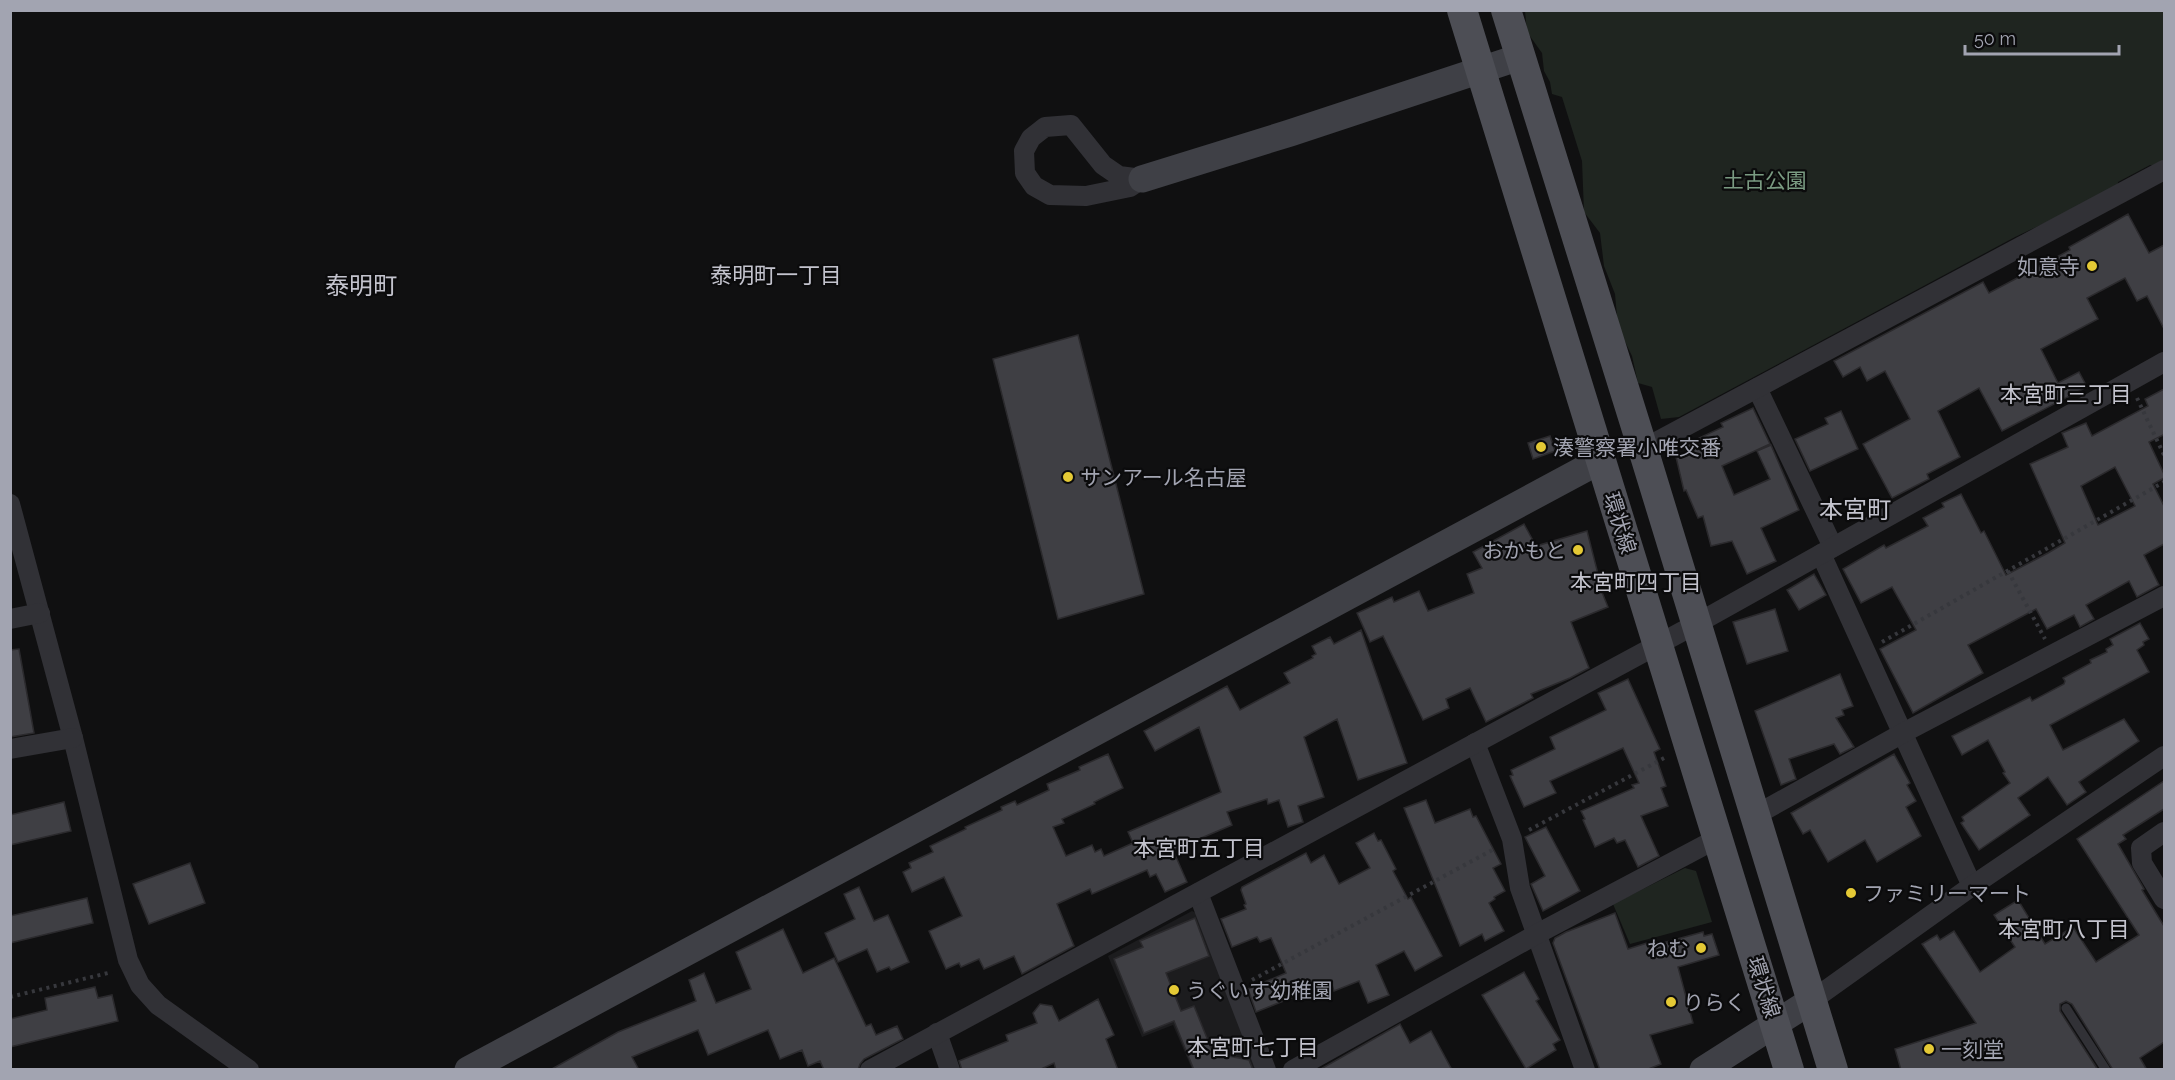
<svg xmlns="http://www.w3.org/2000/svg" width="2175" height="1080" font-family="Raleway,'Noto Sans JP',sans-serif">
  <style>
    .built { fill: #1c1c1e }
    .green { fill: #1f2520 }
    .building { fill: #3f3f44; stroke: #2b2a2d; stroke-width: 1.5; fill-rule: evenodd }
    .lines { fill: none; stroke-linecap: round; stroke-linejoin: round }
    .path { stroke: #37383d; stroke-width: 4; stroke-dasharray: 3 4.5; stroke-linecap: butt }
    .lane { stroke: #313136; stroke-width: 9 }
    .street { stroke: #313136; stroke-width: 20 }
    .secondary { stroke: #3f4046; stroke-width: 27 }
    .primary { stroke: #4d4e55; stroke-width: 30 }
    .poi-dot { fill: #e4c935; stroke: #0b0b0c; stroke-width: 2 }
    .labels { text-anchor: middle; dominant-baseline: central; stroke-width: 4.5; stroke-linejoin: round; paint-order: stroke }
    .park-label { font-size: 21px; fill: #7a9b82; stroke: #0b0b0c }
    .poi-label { font-size: 21px; fill: #a2a4b1; stroke: #0b0b0c; text-anchor: start }
    .street-label { font-size: 21px; fill: #a2a4b1; stroke: #0b0b0c }
    .neighbourhood-label { font-size: 22px; fill: #c3c3cd; stroke: #0b0b0c }
    .quarter-label { font-size: 24px; fill: #c3c3cd; stroke: #0b0b0c }
  </style>
  <rect width="100%" height="100%" fill="#101011"/>
  <path class="built" d="M 1192,911 L 1198,914 L 1256,1069 L 1192,1069 L 1173,1025 L 1142,1037 L 1108,956 Z"/>
  <g class="green">
    <path d="M 1525,11 L 2164,11 L 2164,162 L 2155,166 L 2150,165 L 2118,182 L 2117,189 L 2015,237 L 1679,417 L 1661,419 L 1652,387 L 1638,383 L 1632,356 L 1618,327 L 1615,294 L 1604,266 L 1600,233 L 1584,212 L 1582,161 L 1562,97 L 1552,94 L 1550,82 L 1544,71 L 1542,53 L 1527,32 Z"/>
    <path d="M 1685,868 L 1696,871 L 1712,922 L 1630,944 L 1613,904 Z"/>
  </g>
  <g class="building">
    <path d="M 2128,214 L 2149,253 L 2164,245 L 2164,329 L 2147,296 L 2137,301 L 2125,278 L 2087,298 L 2098,319 L 2041,349 L 2058,383 L 2079,372 L 2087,387 L 2002,431 L 1979,388 L 1938,411 L 1960,457 L 1927,474 L 1929,479 L 1892,498 L 1863,444 L 1910,419 L 1885,371 L 1867,381 L 1860,367 L 1843,377 L 1834,361 L 1983,282 L 1989,293 L 2070,250 L 2069,247 Z"/>
    <path d="M 1078,335 L 1144,594 L 1058,619 L 993,359 Z"/>
    <path d="M 2164,389 L 2164,437 L 2163,435 L 2149,442 L 2164,474 L 2164,478 L 2153,484 L 2164,506 L 2164,544 L 2144,555 L 2159,585 L 2137,597 L 2129,581 L 2086,605 L 2094,619 L 2080,627 L 2074,615 L 2047,629 L 2036,609 L 2004,626 L 1968,645 L 1983,673 L 1913,713 L 1880,649 L 1916,630 L 1892,587 L 1861,603 L 1843,569 L 1884,545 L 1886,548 L 1928,526 L 1923,518 L 1944,507 L 1942,503 L 1961,494 L 1981,533 L 1984,531 L 2006,575 L 2048,553 L 2065,543 L 2030,464 L 2068,447 L 2062,433 L 2086,423 L 2092,436 L 2148,406 L 2145,399 ZM 2115,467 L 2135,506 L 2098,525 L 2081,486 Z"/>
    <path d="M 1753,408 L 1770,444 L 1722,466 L 1734,495 L 1770,479 L 1757,451 L 1771,445 L 1799,510 L 1761,528 L 1776,561 L 1747,574 L 1732,541 L 1711,546 L 1703,516 L 1698,518 L 1686,490 L 1684,491 L 1676,457 L 1688,454 L 1686,446 L 1701,442 L 1699,438 L 1723,427 L 1721,423 Z"/>
    <path d="M 1841,411 L 1858,449 L 1810,471 L 1795,439 L 1828,424 L 1825,418 Z"/>
    <path d="M 1550,436 L 1555,451 L 1533,459 L 1528,443 Z"/>
    <path d="M 1524,524 L 1536,546 L 1587,531 L 1598,574 L 1595,575 L 1608,607 L 1571,622 L 1589,668 L 1570,678 L 1531,694 L 1533,698 L 1486,722 L 1470,688 L 1446,699 L 1449,708 L 1423,720 L 1383,636 L 1370,642 L 1357,613 L 1392,597 L 1394,602 L 1419,591 L 1428,611 L 1474,593 L 1467,574 L 1482,568 L 1473,552 Z"/>
    <path d="M 1814,574 L 1826,595 L 1799,610 L 1787,590 Z"/>
    <path d="M 1775,609 L 1788,651 L 1747,664 L 1733,622 Z"/>
    <path d="M 2140,623 L 2149,639 L 2143,642 L 2144,645 L 2137,650 L 2149,672 L 2050,725 L 2063,750 L 2124,719 L 2139,741 L 2079,782 L 2086,792 L 2067,805 L 2048,777 L 2018,798 L 2030,815 L 1979,850 L 1961,823 L 1964,821 L 1962,817 L 2010,783 L 2003,773 L 2005,772 L 1988,740 L 1962,755 L 1952,736 L 2030,697 L 2032,701 L 2064,684 L 2065,681 L 2063,678 L 2091,663 L 2090,660 L 2107,652 L 2106,649 L 2113,645 L 2110,639 Z"/>
    <path d="M 1361,630 L 1407,763 L 1358,780 L 1337,719 L 1304,737 L 1324,797 L 1298,806 L 1303,822 L 1288,827 L 1279,800 L 1268,804 L 1267,799 L 1227,812 L 1232,825 L 1173,850 L 1187,882 L 1165,892 L 1156,874 L 1150,877 L 1147,870 L 1092,894 L 1090,889 L 1057,904 L 1074,946 L 1022,974 L 1014,956 L 984,969 L 979,959 L 961,967 L 959,963 L 946,969 L 929,931 L 962,916 L 944,877 L 912,892 L 903,872 L 911,868 L 909,863 L 933,852 L 930,846 L 966,829 L 965,827 L 1002,810 L 1001,807 L 1015,801 L 1017,805 L 1049,790 L 1047,784 L 1080,770 L 1079,767 L 1108,754 L 1123,788 L 1094,802 L 1095,804 L 1062,819 L 1064,823 L 1053,827 L 1066,856 L 1092,845 L 1095,852 L 1101,849 L 1104,856 L 1133,843 L 1128,832 L 1221,792 L 1199,727 L 1155,751 L 1144,731 L 1227,686 L 1240,710 L 1290,683 L 1284,673 L 1313,658 L 1312,656 L 1316,654 L 1312,646 L 1330,637 L 1334,644 Z"/>
    <path d="M 19,649 L 34,733 L 10,737 L 10,650 Z"/>
    <path d="M 1840,674 L 1853,706 L 1842,710 L 1844,715 L 1836,718 L 1854,747 L 1840,754 L 1834,744 L 1789,759 L 1796,779 L 1781,785 L 1755,711 Z"/>
    <path d="M 1628,679 L 1660,749 L 1654,752 L 1666,786 L 1661,788 L 1668,806 L 1641,816 L 1659,856 L 1638,867 L 1625,840 L 1617,843 L 1614,838 L 1595,847 L 1583,820 L 1585,819 L 1581,811 L 1634,788 L 1632,785 L 1639,783 L 1623,748 L 1550,781 L 1556,793 L 1524,807 L 1510,776 L 1513,775 L 1511,770 L 1555,749 L 1550,737 L 1606,710 L 1598,693 Z"/>
    <path d="M 1894,754 L 1910,783 L 1907,785 L 1916,801 L 1906,807 L 1921,836 L 1877,862 L 1865,840 L 1828,862 L 1810,830 L 1803,834 L 1791,813 Z"/>
    <path d="M 2164,781 L 2164,809 L 2123,835 L 2126,839 L 2118,844 L 2144,889 L 2142,890 L 2164,926 L 2164,1042 L 2140,1058 L 2147,1070 L 2113,1070 L 2072,1004 L 2066,1001 L 2060,1004 L 2060,1011 L 2098,1070 L 1901,1070 L 1895,1049 L 1976,1023 L 1922,944 L 1937,935 L 1940,940 L 1954,931 L 1980,972 L 2015,947 L 1994,915 L 2018,900 L 2045,944 L 2073,927 L 2096,962 L 2139,935 L 2077,839 Z"/>
    <path d="M 1426,800 L 1435,823 L 1470,809 L 1473,817 L 1476,816 L 1501,864 L 1493,868 L 1505,891 L 1494,897 L 1495,899 L 1489,903 L 1504,931 L 1485,941 L 1482,934 L 1460,946 L 1404,808 Z"/>
    <path d="M 64,802 L 71,831 L 10,845 L 10,815 Z"/>
    <path d="M 1546,827 L 1580,891 L 1543,911 L 1531,884 L 1545,876 L 1525,837 Z"/>
    <path d="M 1374,833 L 1378,841 L 1381,840 L 1396,869 L 1393,871 L 1408,899 L 1411,897 L 1442,956 L 1415,971 L 1404,951 L 1376,965 L 1389,995 L 1368,1003 L 1359,981 L 1334,991 L 1331,982 L 1256,1012 L 1248,989 L 1286,973 L 1271,938 L 1260,942 L 1257,937 L 1232,947 L 1221,919 L 1246,909 L 1244,905 L 1246,904 L 1241,890 L 1242,887 L 1306,853 L 1311,863 L 1324,855 L 1339,884 L 1370,868 L 1356,843 Z"/>
    <path d="M 190,863 L 205,903 L 149,924 L 133,884 Z"/>
    <path d="M 859,887 L 874,921 L 888,915 L 909,962 L 891,970 L 889,967 L 877,972 L 867,949 L 838,962 L 825,933 L 855,919 L 844,894 Z"/>
    <path d="M 87,898 L 93,923 L 10,943 L 10,916 Z"/>
    <path d="M 1615,913 L 1628,949 L 1647,943 L 1648,947 L 1703,932 L 1704,936 L 1712,934 L 1719,955 L 1678,967 L 1693,1023 L 1650,1035 L 1661,1064 L 1646,1070 L 1600,1070 L 1553,943 L 1555,938 L 1566,932 Z"/>
    <path d="M 1195,918 L 1209,956 L 1166,973 L 1181,1011 L 1194,1006 L 1213,1053 L 1249,1060 L 1253,1070 L 1194,1070 L 1174,1021 L 1144,1033 L 1114,959 L 1143,947 L 1140,941 Z"/>
    <path d="M 783,929 L 803,973 L 834,958 L 866,1026 L 871,1024 L 876,1035 L 897,1026 L 903,1039 L 864,1059 L 860,1064 L 858,1070 L 824,1070 L 820,1061 L 808,1066 L 802,1050 L 780,1059 L 768,1030 L 708,1055 L 698,1030 L 632,1057 L 639,1070 L 550,1070 L 618,1032 L 696,1001 L 689,980 L 704,973 L 716,1003 L 751,989 L 736,952 Z"/>
    <path d="M 1524,972 L 1539,999 L 1536,1001 L 1560,1040 L 1553,1044 L 1556,1050 L 1526,1069 L 1482,995 Z"/>
    <path d="M 95,987 L 98,998 L 112,995 L 118,1021 L 10,1047 L 10,1019 L 47,1010 L 45,998 Z"/>
    <path d="M 1098,999 L 1114,1035 L 1106,1039 L 1118,1070 L 1056,1070 L 1054,1063 L 1039,1070 L 962,1070 L 959,1061 L 1008,1041 L 1006,1035 L 1037,1023 L 1033,1013 L 1040,1004 L 1052,1006 L 1059,1021 Z"/>
    <path d="M 1400,1024 L 1410,1043 L 1431,1031 L 1452,1070 L 1319,1070 Z"/>
  </g>
  <g class="lines">
    <g class="path">
      <path d="M 2137,398 L 2164,455"/>
      <path d="M 2008,571 L 2045,639"/>
      <path d="M 1882,642 L 2164,482"/>
      <path d="M 1529,830 L 1668,756"/>
      <path d="M 1252,980 L 1496,848"/>
      <path d="M 10,997 L 112,972"/>
    </g>
    <path class="lane" d="M 2066,1008 L 2106,1070"/>
    <g class="street">
      <path d="M 1071,125 L 1103,165 L 1119,176 L 1142,179 L 1130,187 L 1086,196 L 1050,195 L 1034,186 L 1025,173 L 1024,151 L 1031,138 L 1045,127 Z"/>
      <path d="M 1757,388 L 1833,547"/>
      <path d="M 1643,449 L 2164,170"/>
      <path d="M 10,504 L 73,738 L 128,960 L 140,985 L 158,1005 L 249,1070"/>
      <path d="M 1821,554 L 1972,886"/>
      <path d="M 10,619 L 40,613"/>
      <path d="M 1475,743 L 1512,839 L 1520,888 L 1585,1070"/>
      <path d="M 10,749 L 73,738"/>
      <path d="M 1754,816 L 1903,733 L 2164,596"/>
      <path d="M 2164,832 L 2141,848 L 2142,863 L 2164,899"/>
      <path d="M 1198,893 L 1266,1070"/>
      <path d="M 1811,1001 L 1972,886 L 2164,756"/>
      <path d="M 937,1033 L 950,1070"/>
      <path d="M 870,1070 L 1696,624 L 2164,362"/>
      <path d="M 1293,1070 L 1537,934 L 1718,838"/>
    </g>
    <g class="secondary">
      <path d="M 1142,179 L 1290,133 L 1520,57"/>
      <path d="M 468,1070 L 1601,460"/>
      <path d="M 1703,1070 L 1811,1001"/>
    </g>
    <g class="primary">
      <path d="M 1462,10 L 1789,1070"/>
      <path d="M 1506,10 L 1643,449 L 1833,1070"/>
    </g>
  </g>
  <g class="poi-dot">
    <circle cx="2092" cy="266" r="6"/>
    <circle cx="1541" cy="447" r="6"/>
    <circle cx="1068" cy="477" r="6"/>
    <circle cx="1578" cy="550" r="6"/>
    <circle cx="1851" cy="893" r="6"/>
    <circle cx="1701" cy="948" r="6"/>
    <circle cx="1174" cy="990" r="6"/>
    <circle cx="1671" cy="1002" r="6"/>
    <circle cx="1929" cy="1049" r="6"/>
  </g>
  <g class="labels">
    <g class="park-label">
      <text x="1765" y="180">土古公園</text>
    </g>
    <g class="poi-label">
      <text x="2080" y="266" text-anchor="end">如意寺</text>
      <text x="1553" y="447">湊警察署小唯交番</text>
      <text x="1080" y="477">サンアール名古屋</text>
      <text x="1566" y="550" text-anchor="end">おかもと</text>
      <text x="1863" y="893">ファミリーマート</text>
      <text x="1689" y="948" text-anchor="end">ねむ</text>
      <text x="1186" y="990">うぐいす幼稚園</text>
      <text x="1683" y="1002">りらく</text>
      <text x="1941" y="1049">一刻堂</text>
    </g>
    <g class="street-label">
      <text transform="translate(1620 523) rotate(73)">環状線</text>
      <text transform="translate(1764 987) rotate(73)">環状線</text>
    </g>
    <g class="neighbourhood-label">
      <text x="776" y="275">泰明町一丁目</text>
      <text x="2066" y="394">本宮町三丁目</text>
      <text x="1636" y="582">本宮町四丁目</text>
      <text x="1199" y="848">本宮町五丁目</text>
      <text x="2064" y="929">本宮町八丁目</text>
      <text x="1253" y="1047">本宮町七丁目</text>
    </g>
    <g class="quarter-label">
      <text x="361" y="285">泰明町</text>
      <text x="1855" y="509">本宮町</text>
    </g>
  </g>
  <rect width="2175" height="1080" fill="none" stroke="#a2a4b1" stroke-width="24"/>
  <path d="M1965 45v9h154v-9" fill="none" stroke="#a2a4b1" stroke-width="3"/>
  <text x="1974" y="45" font-size="18" fill="#a2a4b1" stroke="#0b0b0c" stroke-width="4.5" paint-order="stroke">50 m</text>
</svg>
